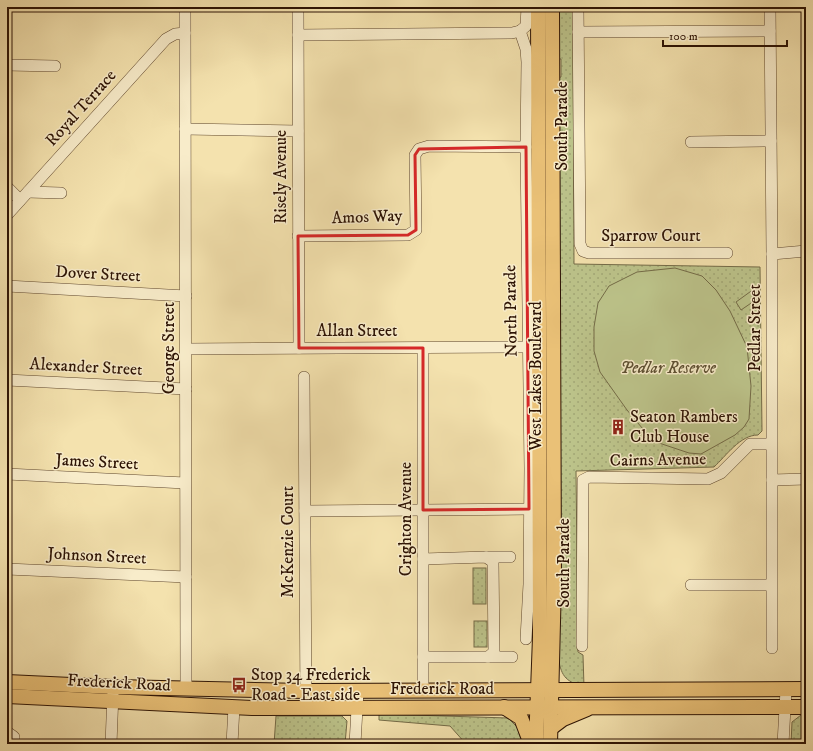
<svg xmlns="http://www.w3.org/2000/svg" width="813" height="751" font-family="'IM FELL DW Pica',serif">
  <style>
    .grass { fill: url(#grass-dots); stroke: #746b47 }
    .pitch { fill: #bcc38a; stroke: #746b47 }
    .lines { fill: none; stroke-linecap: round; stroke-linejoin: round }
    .minor-casing { stroke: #5f472e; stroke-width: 12 }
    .major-casing { stroke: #2d1304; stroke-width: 16 }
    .minor { stroke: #f8ecca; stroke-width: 11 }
    .major { stroke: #eac177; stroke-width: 14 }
    .marked { fill: none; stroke: #d62828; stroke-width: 3; stroke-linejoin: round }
    .labels { text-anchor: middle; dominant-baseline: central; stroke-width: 3; stroke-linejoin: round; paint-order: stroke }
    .street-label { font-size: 17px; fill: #2d1304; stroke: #f8ecca }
    .park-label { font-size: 17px; font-style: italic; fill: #5f5133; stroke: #f8ecca }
    .poi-label { font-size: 17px; fill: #2d1304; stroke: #f8ecca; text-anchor: start }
  </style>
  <defs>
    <pattern id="grass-dots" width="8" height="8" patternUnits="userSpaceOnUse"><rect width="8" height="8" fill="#bcc38a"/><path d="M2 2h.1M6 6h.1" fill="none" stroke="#a2a775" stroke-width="1.8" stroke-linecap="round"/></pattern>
  </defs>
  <rect width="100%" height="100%" fill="#f4e2ae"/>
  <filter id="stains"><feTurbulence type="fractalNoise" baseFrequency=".005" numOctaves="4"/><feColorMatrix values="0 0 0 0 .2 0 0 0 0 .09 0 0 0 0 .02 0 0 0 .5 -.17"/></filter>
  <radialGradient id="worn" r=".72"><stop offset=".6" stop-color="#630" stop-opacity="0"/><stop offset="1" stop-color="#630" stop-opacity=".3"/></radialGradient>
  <g class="grass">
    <path d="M 557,7 L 573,7 L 574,264 L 760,267 L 762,431 L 758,435 C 740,435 726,456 714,467 L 576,471 L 578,646 L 578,652 L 583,655 L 584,687 C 564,681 561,675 558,656 L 557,78 L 561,77 L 561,59 L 557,59 Z"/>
    <rect x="473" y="568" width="13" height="36"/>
    <rect x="474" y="621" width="13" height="26"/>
    <path d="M 379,714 L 508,718 L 518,728 L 522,744 L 466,744 L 450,726 L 379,720 Z"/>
    <path d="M 801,715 L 806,715 L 806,744 L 791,744 L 792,722 Z"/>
    <path d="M 276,716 L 342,716 L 347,721 L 345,744 L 274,744 Z"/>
  </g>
  <g class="pitch">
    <path d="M 675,268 L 702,276 L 716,290 L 730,311 L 747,347 L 751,386 L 749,419 L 744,427 L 735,435 L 701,454 L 689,453 L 653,441 L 627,410 L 600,372 L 594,351 L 594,327 L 598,303 L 609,286 L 637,272 Z"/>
    <path d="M 754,289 L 760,297 L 741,310 L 736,302 Z"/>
  </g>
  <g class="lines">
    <g class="minor-casing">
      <g id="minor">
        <path d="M 185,7 L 186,689"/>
        <path d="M 298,7 L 299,348"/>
        <path d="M 578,7 L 580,244 L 583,251 L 589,253 L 727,253"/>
        <path d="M 770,7 L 772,254 L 772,648"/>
        <path d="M 520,31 L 526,49 L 527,62 L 526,147 L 530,468 L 529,584 L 526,639"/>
        <path d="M 578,32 L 770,31"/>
        <path d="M 298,35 L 512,33 L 520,31 L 526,26 L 527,7"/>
        <path d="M 7,65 L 55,66"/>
        <path d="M 185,129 L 298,131"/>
        <path d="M 691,142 L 771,141"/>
        <path d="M 7,187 L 20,200"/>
        <path d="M 28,192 L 61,193"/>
        <path d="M 7,215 L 166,39 L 175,34 L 185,33"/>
        <path d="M 298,236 L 408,235 L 416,230 L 415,155 L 419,149 L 429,146 L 526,147"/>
        <path d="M 772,254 L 806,251"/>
        <path d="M 7,286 L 186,296"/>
        <path d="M 423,348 L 423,691"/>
        <path d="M 186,349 L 527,347"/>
        <path d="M 304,377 L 306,708"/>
        <path d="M 7,380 L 186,389"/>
        <path d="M 7,474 L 185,483"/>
        <path d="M 772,480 L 806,479"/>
        <path d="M 305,511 L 529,509"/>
        <path d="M 486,557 L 510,557"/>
        <path d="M 423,559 L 486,557 L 493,562 L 494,652 L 488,657 L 423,657"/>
        <path d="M 7,569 L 186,577"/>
        <path d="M 691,585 L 771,585"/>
        <path d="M 582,646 L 583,480 L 589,477 L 708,479 L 721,473 L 750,444 L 771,444"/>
        <path d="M 488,657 L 512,657"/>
        <path d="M 7,732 L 14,737 L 14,744"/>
        <path d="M 111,744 L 113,693"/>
        <path d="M 232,744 L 234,707"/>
        <path d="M 355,744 L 358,691"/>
        <path d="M 783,744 L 786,690"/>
      </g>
    </g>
    <g class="major-casing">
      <g id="major">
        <path d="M 7,682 L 114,687 L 306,691 L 806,689"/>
        <path d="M 7,696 L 252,708 L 806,707"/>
        <path d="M 504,707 L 521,718 L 531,744"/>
        <path d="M 551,728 L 563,719 L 587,709"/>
        <path d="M 536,744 L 540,637 L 538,7"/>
        <path d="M 550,744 L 554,581 L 552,7"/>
      </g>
    </g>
    <use href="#minor" class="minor"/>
    <use href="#major" class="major"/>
  </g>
  <path class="marked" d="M 526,147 L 529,509 L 423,510 L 423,348 L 299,348 L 298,236 L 408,235 L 416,230 L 415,155 L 419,149 Z"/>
  <defs>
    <g id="building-bare" transform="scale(1.2)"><path d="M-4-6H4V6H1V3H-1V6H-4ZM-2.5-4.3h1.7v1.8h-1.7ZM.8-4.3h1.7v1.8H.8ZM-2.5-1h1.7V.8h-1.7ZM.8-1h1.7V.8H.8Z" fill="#8f2418" stroke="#f8ecca" stroke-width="2.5" paint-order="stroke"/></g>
    <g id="bus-bare" transform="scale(1.2)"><path d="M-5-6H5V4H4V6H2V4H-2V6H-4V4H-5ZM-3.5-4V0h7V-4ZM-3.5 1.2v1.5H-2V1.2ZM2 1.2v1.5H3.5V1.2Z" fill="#8f2418" stroke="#f8ecca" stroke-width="2.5" paint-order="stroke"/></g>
  </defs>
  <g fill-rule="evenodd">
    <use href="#building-bare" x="618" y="427"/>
    <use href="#bus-bare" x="239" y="685"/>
  </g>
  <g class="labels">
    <g class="street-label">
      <text transform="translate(81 108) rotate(-48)">Royal Terrace</text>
      <text transform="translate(562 126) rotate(-90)">South Parade</text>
      <text transform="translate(281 177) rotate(-90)">Risely Avenue</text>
      <text transform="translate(367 217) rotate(-2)">Amos Way</text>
      <text x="651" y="236">Sparrow Court</text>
      <text transform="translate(98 274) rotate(3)">Dover Street</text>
      <text transform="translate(511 311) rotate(-91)">North Parade</text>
      <text transform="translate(755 328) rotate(-90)">Pedlar Street</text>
      <text x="357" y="331">Allan Street</text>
      <text transform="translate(169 348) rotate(-90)">George Street</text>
      <text transform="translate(86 367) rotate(3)">Alexander Street</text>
      <text transform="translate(536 376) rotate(-90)">West Lakes Boulevard</text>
      <text transform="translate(658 460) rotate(-1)">Cairns Avenue</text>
      <text transform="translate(97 462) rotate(3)">James Street</text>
      <text transform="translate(406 519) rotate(-90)">Crighton Avenue</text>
      <text transform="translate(288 542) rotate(-90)">McKenzie Court</text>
      <text transform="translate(97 556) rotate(3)">Johnson Street</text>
      <text transform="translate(564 563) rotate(-90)">South Parade</text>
      <text transform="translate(119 683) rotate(3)">Frederick Road</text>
      <text x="442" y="689">Frederick Road</text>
    </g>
    <g class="park-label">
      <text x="668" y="368">Pedlar Reserve</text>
    </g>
    <g class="poi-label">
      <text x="630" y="417">Seaton Rambers<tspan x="630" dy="20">Club House</tspan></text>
      <text x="251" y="675">Stop 34 Frederick<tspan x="251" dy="20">Road - East side</tspan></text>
    </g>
  </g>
  <rect width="813" height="751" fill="none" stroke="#f4e2ae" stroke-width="24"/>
  <rect x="8" y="8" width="797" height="735" fill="none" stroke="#2d1304" stroke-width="2"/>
  <rect x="12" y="12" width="789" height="727" fill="none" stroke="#2d1304"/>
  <path d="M663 40v6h124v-6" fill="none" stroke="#2d1304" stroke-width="2"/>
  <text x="669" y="40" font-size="12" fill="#2d1304" stroke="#f8ecca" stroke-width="3" paint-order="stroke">100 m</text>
  <rect width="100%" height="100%" filter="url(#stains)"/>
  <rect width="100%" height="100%" fill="url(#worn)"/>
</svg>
